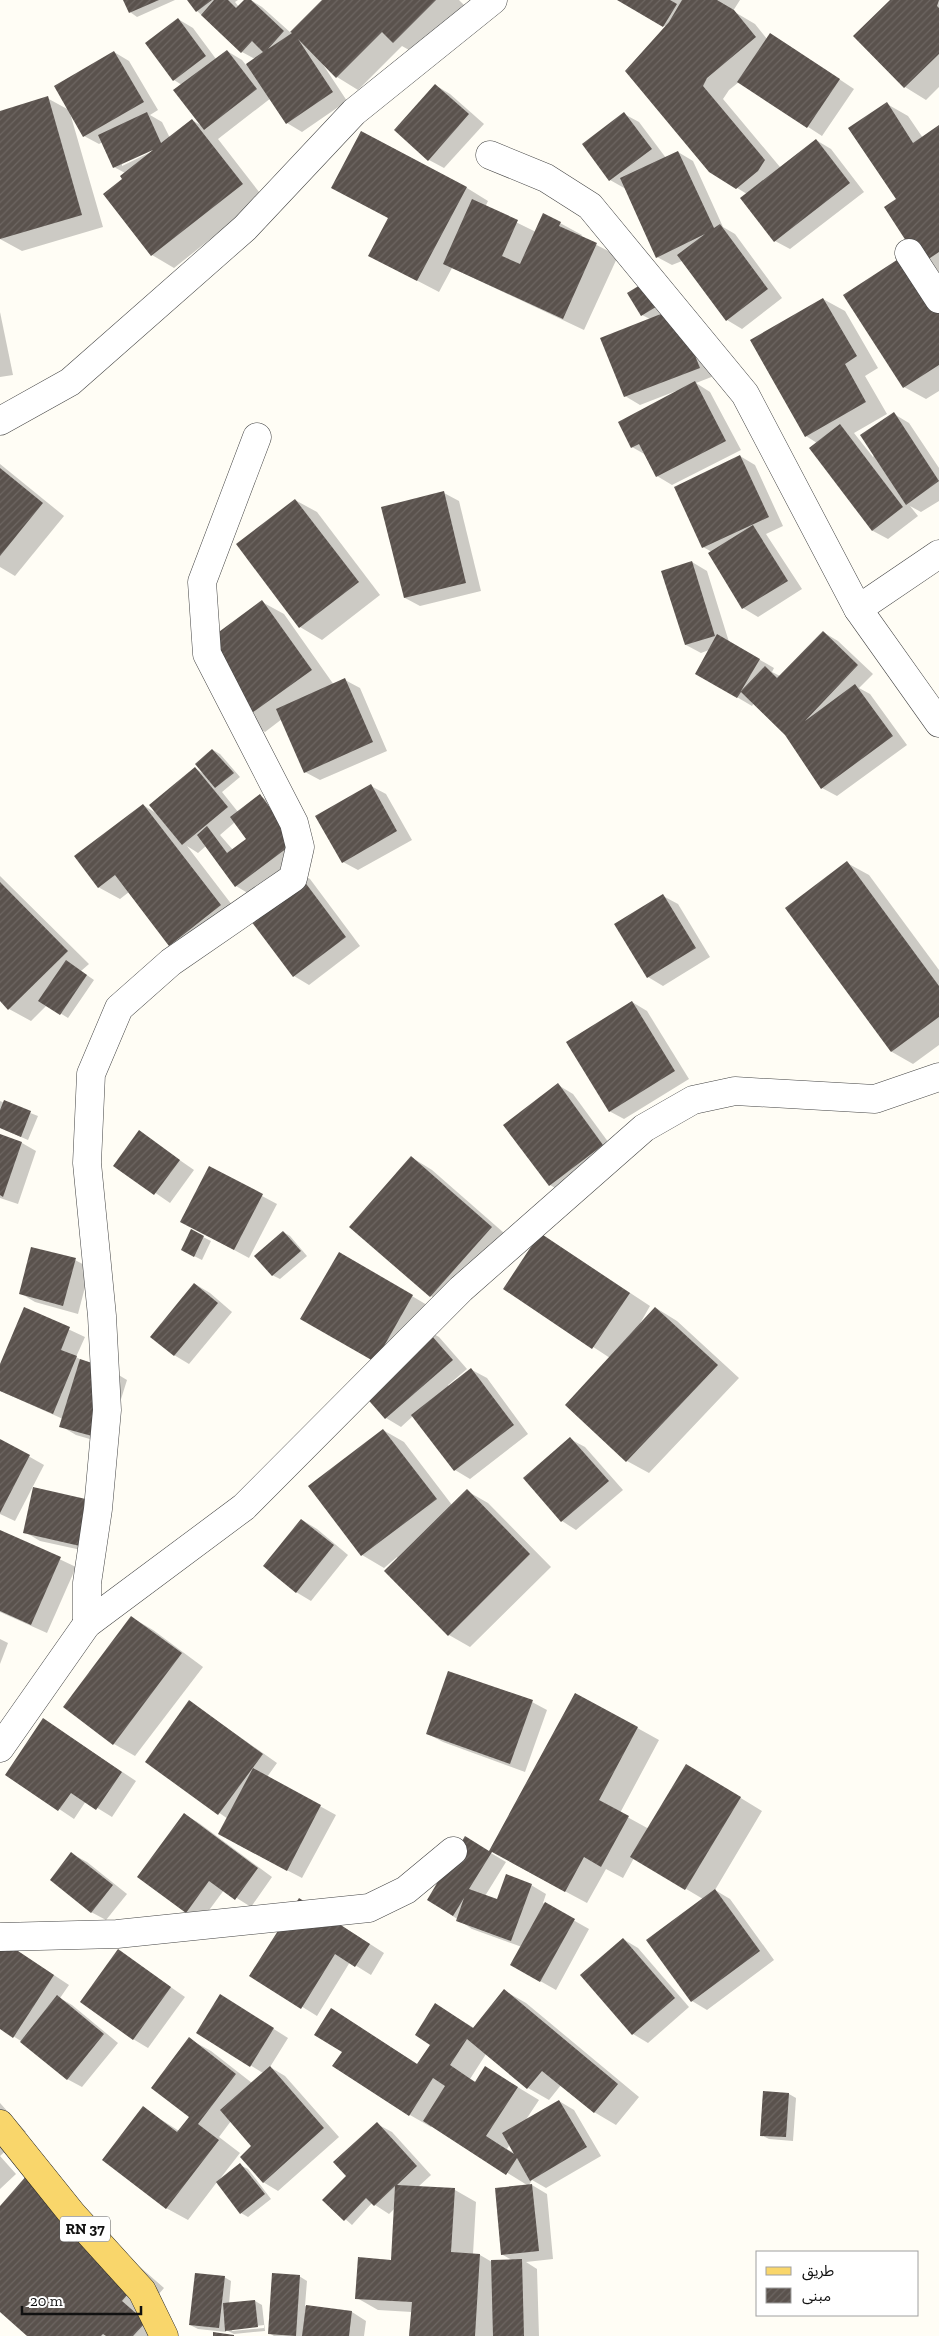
<svg xmlns="http://www.w3.org/2000/svg" width="939" height="2336" font-family="'Zilla Slab','Noto Sans Arabic',serif">
  <style>
    .shadow { fill: #0003; fill-rule: evenodd }
    .building { fill: url(#building-hatch) }
    .lines { fill: none; stroke-linecap: round; stroke-linejoin: round }
    .minor-casing { stroke: #444; stroke-width: 29 }
    .primary-casing { stroke: #222; stroke-width: 29 }
    .minor { stroke: #fff; stroke-width: 28 }
    .primary { stroke: #f9d66b; stroke-width: 28 }
    .labels { text-anchor: middle; dominant-baseline: central; stroke-width: 5; stroke-linejoin: round; paint-order: stroke }
    .shield { fill: #fff; stroke: #585858; stroke-width: 1 }
    .shield-label { font-size: 15px; font-weight: bold; fill: #111 }
  </style>
  <defs>
    <pattern id="building-hatch" width="6" height="6" patternUnits="userSpaceOnUse" patternTransform="scale(1.25)"><rect width="6" height="6" fill="#5a524d"/><path d="M-1 1l2-2M0 6l6-6M5 7l2-2" fill="none" stroke="#6d6662"/></pattern>
  </defs>
  <rect width="100%" height="100%" fill="#fffdf5"/>
  <g class="shadow">
    <path d="M 125,0 L 175,0 L 137,17 L 130,12 Z"/>
    <path d="M 189,0 L 238,0 L 235,2 L 239,7 L 246,0 L 251,0 L 262,7 L 291,33 L 324,0 L 459,0 L 464,5 L 416,54 L 402,46 L 358,90 L 337,77 L 320,60 L 347,101 L 302,132 L 287,123 L 271,98 L 218,139 L 263,197 L 174,268 L 152,255 L 104,194 L 124,179 L 125,173 L 114,167 L 103,142 L 99,144 L 84,136 L 70,113 L 103,227 L 22,251 L 0,239 L 0,112 L 47,98 L 69,110 L 114,52 L 129,61 L 158,110 L 150,115 L 162,122 L 170,138 L 192,120 L 202,126 L 182,85 L 174,80 L 178,19 L 193,28 L 216,59 L 227,51 L 242,60 L 246,65 L 255,59 L 242,52 L 197,11 ZM 158,146 L 159,148 L 122,166 L 122,163 Z"/>
    <path d="M 619,0 L 740,0 L 733,11 L 755,24 L 767,39 L 770,34 L 785,43 L 854,89 L 822,136 L 739,82 L 729,90 L 723,99 L 780,167 L 816,140 L 831,149 L 864,192 L 790,249 L 775,241 L 747,194 L 709,171 L 666,27 Z"/>
    <path d="M 892,0 L 939,0 L 939,87 L 926,100 L 905,87 Z"/>
    <path d="M 435,85 L 450,94 L 484,124 L 444,168 L 429,160 Z"/>
    <path d="M 887,104 L 908,116 L 923,138 L 939,127 L 939,273 L 922,263 L 898,199 Z"/>
    <path d="M 624,114 L 639,122 L 666,158 L 678,152 L 693,161 L 723,227 L 735,234 L 782,298 L 742,329 L 727,320 L 682,261 L 672,265 L 657,257 L 626,189 L 610,180 Z"/>
    <path d="M 362,132 L 467,188 L 488,201 L 485,207 L 536,232 L 560,223 L 582,235 L 581,237 L 618,256 L 584,330 L 452,268 L 439,292 L 391,267 L 389,219 Z"/>
    <path d="M 939,292 L 939,391 L 926,399 L 904,387 Z"/>
    <path d="M 628,293 L 671,306 L 656,317 L 676,309 L 714,376 L 696,383 L 710,392 L 741,450 L 672,485 L 657,476 L 646,455 L 632,447 L 620,422 L 676,393 L 676,391 L 640,405 L 625,396 L 650,319 L 642,315 Z"/>
    <path d="M 823,299 L 845,311 L 878,368 L 865,376 L 887,414 L 854,433 L 873,457 L 894,414 L 909,423 L 939,468 L 939,501 L 921,512 L 910,506 L 918,516 L 888,539 L 873,531 L 810,448 L 817,443 L 806,436 Z"/>
    <path d="M 0,312 L 13,375 L 0,377 Z"/>
    <path d="M 740,456 L 755,465 L 783,526 L 766,534 L 802,589 L 758,617 L 743,608 L 712,552 L 703,547 Z"/>
    <path d="M 0,464 L 64,516 L 15,576 L 0,567 Z"/>
    <path d="M 444,493 L 459,501 L 481,591 L 420,606 L 405,598 Z"/>
    <path d="M 295,500 L 317,512 L 380,595 L 322,640 L 300,627 L 238,545 Z"/>
    <path d="M 692,562 L 707,571 L 729,642 L 774,668 L 772,672 L 780,676 L 823,632 L 838,641 L 873,674 L 859,688 L 870,694 L 907,745 L 837,796 L 822,788 L 786,734 L 754,703 L 752,706 L 696,673 L 709,650 L 701,653 L 686,645 Z"/>
    <path d="M 262,602 L 284,614 L 334,685 L 345,680 L 360,688 L 387,751 L 320,780 L 305,772 L 282,719 L 265,732 L 243,719 Z"/>
    <path d="M 213,750 L 220,754 L 240,777 L 222,792 L 238,812 L 260,796 L 275,805 L 309,851 L 251,895 L 236,886 L 206,846 L 198,853 L 187,846 L 242,918 L 191,958 L 169,945 L 129,892 L 120,899 L 98,887 L 143,805 L 156,813 L 195,768 L 204,774 ZM 235,822 L 248,839 L 233,850 L 220,835 Z"/>
    <path d="M 371,786 L 386,794 L 412,840 L 358,870 L 343,862 Z"/>
    <path d="M 847,863 L 869,875 L 939,970 L 939,1045 L 913,1064 L 892,1052 L 787,908 Z"/>
    <path d="M 295,870 L 310,879 L 360,946 L 309,985 L 294,976 Z"/>
    <path d="M 0,876 L 89,964 L 81,971 L 94,980 L 68,1018 L 47,1005 L 31,1021 L 9,1009 L 0,999 Z"/>
    <path d="M 663,896 L 678,904 L 710,957 L 663,986 L 648,977 Z"/>
    <path d="M 632,1002 L 647,1011 L 689,1079 L 624,1119 L 609,1111 Z"/>
    <path d="M 558,1085 L 573,1094 L 617,1154 L 564,1193 L 550,1185 Z"/>
    <path d="M 0,1101 L 38,1116 L 28,1140 L 0,1128 Z"/>
    <path d="M 139,1132 L 194,1170 L 170,1203 L 115,1165 Z"/>
    <path d="M 0,1135 L 22,1143 L 36,1151 L 18,1204 L 0,1198 Z"/>
    <path d="M 411,1157 L 432,1170 L 512,1240 L 452,1309 L 431,1296 L 351,1226 Z"/>
    <path d="M 210,1168 L 277,1204 L 249,1258 L 197,1230 Z"/>
    <path d="M 283,1232 L 290,1236 L 307,1256 L 280,1279 L 272,1275 Z"/>
    <path d="M 541,1234 L 650,1306 L 638,1327 L 656,1308 L 677,1321 L 739,1378 L 649,1473 L 627,1461 L 610,1358 L 505,1289 Z"/>
    <path d="M 203,1237 L 211,1241 L 202,1260 L 190,1254 Z"/>
    <path d="M 340,1253 L 427,1305 L 425,1329 L 439,1337 L 467,1369 L 448,1385 L 449,1387 L 472,1370 L 487,1378 L 528,1434 L 470,1479 L 455,1470 L 413,1416 L 401,1427 L 386,1418 L 359,1387 L 383,1366 Z"/>
    <path d="M 75,1260 L 90,1268 L 78,1314 L 35,1302 L 20,1293 Z"/>
    <path d="M 195,1284 L 210,1293 L 232,1312 L 189,1364 L 174,1355 Z"/>
    <path d="M 25,1309 L 85,1337 L 76,1357 L 87,1363 L 112,1371 L 127,1380 L 107,1444 L 76,1435 L 61,1426 L 63,1419 L 0,1391 L 0,1368 Z"/>
    <path d="M 383,1430 L 404,1442 L 452,1505 L 467,1491 L 488,1503 L 551,1567 L 470,1647 L 449,1635 L 397,1557 L 384,1568 L 362,1555 L 310,1486 Z"/>
    <path d="M 570,1439 L 585,1447 L 623,1490 L 576,1530 L 562,1521 Z"/>
    <path d="M 0,1440 L 44,1465 L 15,1521 L 0,1514 Z"/>
    <path d="M 34,1489 L 95,1553 L 40,1541 L 25,1532 Z"/>
    <path d="M 302,1520 L 317,1529 L 348,1555 L 311,1601 L 296,1592 Z"/>
    <path d="M 0,1531 L 76,1567 L 47,1633 L 0,1612 Z"/>
    <path d="M 131,1617 L 153,1630 L 203,1667 L 135,1756 L 114,1744 Z"/>
    <path d="M 0,1639 L 8,1643 L 0,1664 Z"/>
    <path d="M 576,1694 L 659,1740 L 620,1813 L 649,1829 L 708,1778 L 762,1811 L 715,1890 L 730,1899 L 774,1960 L 707,2010 L 692,2001 L 703,1899 L 634,1858 L 623,1878 L 606,1869 L 587,1903 L 512,1863 Z"/>
    <path d="M 190,1702 L 277,1763 L 267,1777 L 336,1815 L 302,1878 L 235,1843 L 228,1819 L 147,1762 Z"/>
    <path d="M 532,1702 L 547,1710 L 525,1772 L 443,1742 L 428,1734 Z"/>
    <path d="M 44,1720 L 136,1781 L 112,1817 L 86,1801 L 74,1819 L 7,1774 Z"/>
    <path d="M 184,1814 L 199,1823 L 272,1877 L 251,1907 L 224,1890 L 201,1921 L 186,1912 Z"/>
    <path d="M 466,1838 L 506,1862 L 485,1896 L 498,1901 L 531,1885 L 546,1894 L 543,1903 L 589,1929 L 556,1990 L 512,1965 L 522,1947 L 472,1929 L 429,1900 Z"/>
    <path d="M 72,1854 L 87,1862 L 127,1894 L 106,1920 L 91,1912 Z"/>
    <path d="M 314,1908 L 384,1953 L 371,1975 L 350,1962 L 317,2016 L 251,1975 Z"/>
    <path d="M 623,1939 L 638,1948 L 689,2007 L 648,2043 L 633,2034 Z"/>
    <path d="M 7,1944 L 69,1985 L 60,1998 L 72,2005 L 118,2043 L 82,2087 L 67,2079 L 21,2041 L 0,2028 Z"/>
    <path d="M 119,1951 L 185,1997 L 148,2048 L 133,2039 Z"/>
    <path d="M 505,1991 L 526,2003 L 639,2097 L 616,2125 L 594,2112 L 561,2085 L 549,2100 L 528,2088 L 486,2054 L 470,2079 L 476,2082 L 486,2068 L 539,2100 L 525,2121 L 559,2101 L 574,2110 L 601,2156 L 546,2188 L 532,2180 L 529,2185 L 532,2185 L 547,2194 L 553,2259 L 526,2262 L 537,2269 L 539,2336 L 411,2336 L 412,2312 L 378,2310 L 357,2298 L 392,2261 L 395,2208 L 389,2214 L 372,2203 L 352,2225 L 324,2200 L 347,2176 L 377,2124 L 392,2132 L 431,2175 L 418,2187 L 455,2190 L 476,2202 L 473,2254 L 480,2255 L 492,2262 L 512,2260 L 503,2255 L 527,2185 L 432,2126 L 431,2127 L 410,2115 L 334,2065 L 343,2052 L 331,2010 L 419,2065 L 432,2044 L 436,2005 L 474,2028 ZM 510,2144 L 517,2155 L 507,2149 Z"/>
    <path d="M 236,2005 L 288,2038 L 270,2067 L 285,2076 L 339,2137 L 278,2191 L 263,2182 L 253,2146 L 231,2121 L 219,2137 L 240,2153 L 219,2180 L 240,2165 L 248,2169 L 271,2199 L 248,2217 L 241,2213 L 217,2182 L 188,2220 L 166,2208 L 143,2108 L 179,2131 L 190,2116 L 189,2039 L 211,2051 L 252,2083 L 263,2073 L 198,2033 Z"/>
    <path d="M 764,2092 L 789,2094 L 796,2098 L 793,2141 L 769,2139 L 761,2135 Z"/>
    <path d="M 0,2103 L 26,2132 L 0,2156 L 16,2174 L 0,2189 Z"/>
    <path d="M 50,2188 L 164,2288 L 142,2314 L 166,2336 L 29,2336 L 0,2311 L 0,2208 Z"/>
    <path d="M 299,2276 L 307,2281 L 305,2306 L 352,2312 L 366,2321 L 364,2336 L 274,2336 L 269,2333 Z"/>
    <path d="M 224,2277 L 231,2281 L 229,2304 L 255,2301 L 262,2305 L 265,2331 L 234,2334 L 226,2330 L 226,2332 L 198,2329 L 190,2325 ZM 264,2325 L 264,2328 L 232,2331 L 232,2329 Z"/>
  </g>
  <g class="building">
    <path d="M 123,0 L 159,0 L 129,13 Z"/>
    <path d="M 187,0 L 212,0 L 196,12 Z"/>
    <path d="M 214,0 L 228,0 L 236,8 L 244,0 L 251,0 L 284,31 L 268,49 L 292,33 L 290,32 L 322,0 L 436,0 L 393,43 L 382,32 L 336,78 L 298,39 L 333,92 L 286,124 L 246,64 L 263,52 L 252,41 L 241,53 L 201,15 Z"/>
    <path d="M 617,0 L 670,0 L 677,4 L 663,27 Z"/>
    <path d="M 682,0 L 717,0 L 734,10 L 756,37 L 707,78 L 703,86 L 765,160 L 758,171 L 736,189 L 709,172 L 625,71 L 669,22 Z"/>
    <path d="M 890,0 L 939,0 L 937,6 L 939,8 L 939,54 L 904,88 L 853,36 Z"/>
    <path d="M 178,18 L 206,56 L 173,81 L 145,43 Z"/>
    <path d="M 770,33 L 840,79 L 807,128 L 737,82 Z"/>
    <path d="M 227,50 L 257,89 L 204,130 L 173,90 Z"/>
    <path d="M 114,51 L 144,102 L 83,137 L 54,86 Z"/>
    <path d="M 435,84 L 469,114 L 428,161 L 394,130 Z"/>
    <path d="M 48,96 L 82,215 L 0,239 L 0,111 Z"/>
    <path d="M 887,102 L 913,143 L 939,125 L 939,252 L 921,264 L 884,207 L 896,199 L 848,128 Z"/>
    <path d="M 147,112 L 161,143 L 192,119 L 243,184 L 151,256 L 103,194 L 122,179 L 120,176 L 153,150 L 113,168 L 98,135 Z"/>
    <path d="M 624,112 L 652,149 L 609,181 L 582,144 Z"/>
    <path d="M 361,131 L 467,187 L 417,281 L 368,256 L 388,218 L 331,188 Z"/>
    <path d="M 816,139 L 850,183 L 774,242 L 740,198 Z"/>
    <path d="M 678,151 L 714,228 L 720,224 L 768,289 L 726,321 L 677,255 L 705,234 L 656,258 L 620,178 Z"/>
    <path d="M 472,199 L 518,220 L 502,256 L 520,264 L 543,213 L 561,222 L 559,226 L 597,243 L 563,319 L 443,264 Z"/>
    <path d="M 903,256 L 939,312 L 939,365 L 903,388 L 843,295 Z"/>
    <path d="M 650,279 L 664,302 L 641,316 L 627,293 Z"/>
    <path d="M 823,298 L 857,356 L 845,364 L 866,402 L 805,437 L 750,340 Z"/>
    <path d="M 676,308 L 700,368 L 624,397 L 600,338 Z"/>
    <path d="M 695,381 L 726,441 L 656,477 L 639,444 L 631,448 L 618,422 Z"/>
    <path d="M 894,412 L 939,481 L 906,505 L 860,435 Z"/>
    <path d="M 840,424 L 903,507 L 872,531 L 809,448 Z"/>
    <path d="M 740,455 L 769,517 L 702,548 L 674,487 Z"/>
    <path d="M 0,468 L 43,503 L 0,556 Z"/>
    <path d="M 444,491 L 466,583 L 404,598 L 381,507 Z"/>
    <path d="M 295,499 L 359,582 L 299,628 L 236,544 Z"/>
    <path d="M 753,525 L 788,581 L 742,609 L 708,553 Z"/>
    <path d="M 692,561 L 715,636 L 685,645 L 661,571 Z"/>
    <path d="M 262,600 L 312,670 L 242,720 L 193,651 Z"/>
    <path d="M 823,631 L 858,665 L 805,721 L 855,684 L 893,736 L 821,789 L 785,735 L 741,692 L 737,698 L 695,674 L 717,634 L 760,659 L 741,691 L 765,666 L 777,678 Z"/>
    <path d="M 345,678 L 373,742 L 304,773 L 276,709 Z"/>
    <path d="M 212,749 L 234,773 L 215,788 L 195,764 Z"/>
    <path d="M 195,767 L 228,807 L 182,845 L 149,805 Z"/>
    <path d="M 371,784 L 397,831 L 342,863 L 315,816 Z"/>
    <path d="M 260,794 L 295,842 L 235,887 L 197,835 L 207,826 L 227,853 L 246,839 L 230,817 Z"/>
    <path d="M 143,804 L 221,905 L 169,946 L 115,875 L 98,888 L 74,856 Z"/>
    <path d="M 847,861 L 939,986 L 939,1017 L 891,1052 L 785,908 Z"/>
    <path d="M 295,869 L 346,937 L 293,977 L 242,909 Z"/>
    <path d="M 0,882 L 68,951 L 8,1010 L 0,1001 Z"/>
    <path d="M 663,894 L 696,948 L 647,978 L 614,924 Z"/>
    <path d="M 66,960 L 87,975 L 60,1015 L 38,1001 Z"/>
    <path d="M 632,1001 L 675,1071 L 609,1112 L 566,1042 Z"/>
    <path d="M 558,1083 L 603,1145 L 549,1186 L 503,1125 Z"/>
    <path d="M 4,1100 L 31,1111 L 21,1137 L 0,1128 L 0,1110 Z"/>
    <path d="M 139,1130 L 180,1160 L 154,1195 L 113,1166 Z"/>
    <path d="M 0,1134 L 22,1142 L 3,1197 L 0,1195 Z"/>
    <path d="M 411,1156 L 492,1227 L 430,1297 L 349,1227 Z"/>
    <path d="M 209,1166 L 263,1194 L 234,1250 L 180,1222 Z"/>
    <path d="M 191,1229 L 204,1236 L 194,1257 L 181,1250 Z"/>
    <path d="M 283,1231 L 301,1251 L 272,1276 L 254,1256 Z"/>
    <path d="M 540,1233 L 630,1293 L 592,1349 L 503,1289 Z"/>
    <path d="M 31,1247 L 76,1258 L 63,1306 L 19,1294 Z"/>
    <path d="M 339,1252 L 413,1295 L 375,1362 L 300,1319 Z"/>
    <path d="M 194,1283 L 218,1303 L 174,1356 L 150,1337 Z"/>
    <path d="M 24,1307 L 70,1327 L 61,1350 L 77,1356 L 53,1414 L 0,1391 L 0,1364 Z"/>
    <path d="M 655,1307 L 718,1365 L 626,1462 L 565,1405 Z"/>
    <path d="M 424,1327 L 453,1360 L 385,1419 L 357,1387 Z"/>
    <path d="M 80,1359 L 113,1370 L 92,1436 L 59,1427 Z"/>
    <path d="M 471,1368 L 514,1425 L 454,1471 L 411,1415 Z"/>
    <path d="M 383,1429 L 437,1499 L 361,1556 L 308,1486 Z"/>
    <path d="M 570,1437 L 609,1481 L 561,1522 L 523,1478 Z"/>
    <path d="M 0,1439 L 30,1455 L 0,1513 Z"/>
    <path d="M 33,1487 L 90,1500 L 80,1546 L 23,1533 Z"/>
    <path d="M 467,1489 L 530,1554 L 448,1636 L 384,1571 Z"/>
    <path d="M 301,1519 L 334,1545 L 296,1593 L 263,1566 Z"/>
    <path d="M 0,1530 L 61,1557 L 31,1625 L 0,1611 Z"/>
    <path d="M 131,1616 L 182,1653 L 113,1745 L 63,1707 Z"/>
    <path d="M 448,1671 L 533,1700 L 510,1764 L 426,1734 Z"/>
    <path d="M 575,1693 L 638,1727 L 599,1800 L 629,1816 L 601,1867 L 584,1857 L 565,1892 L 492,1852 L 469,1889 L 497,1899 L 506,1874 L 532,1884 L 511,1941 L 456,1921 L 464,1898 L 453,1916 L 427,1900 L 465,1836 L 489,1851 Z"/>
    <path d="M 189,1700 L 263,1754 L 218,1815 L 145,1762 Z"/>
    <path d="M 43,1718 L 122,1772 L 96,1810 L 71,1793 L 58,1811 L 5,1775 Z"/>
    <path d="M 686,1764 L 741,1797 L 685,1890 L 630,1857 Z"/>
    <path d="M 253,1768 L 321,1805 L 287,1871 L 218,1834 Z"/>
    <path d="M 184,1813 L 258,1868 L 235,1900 L 209,1881 L 186,1913 L 137,1877 Z"/>
    <path d="M 71,1852 L 113,1885 L 91,1913 L 50,1880 Z"/>
    <path d="M 715,1889 L 760,1951 L 691,2002 L 646,1940 Z"/>
    <path d="M 299,1898 L 370,1944 L 355,1967 L 335,1954 L 301,2009 L 249,1976 Z"/>
    <path d="M 545,1902 L 575,1919 L 540,1982 L 510,1965 Z"/>
    <path d="M 623,1938 L 675,1998 L 632,2035 L 580,1975 Z"/>
    <path d="M 0,1939 L 54,1975 L 13,2038 L 0,2029 Z"/>
    <path d="M 118,1949 L 171,1987 L 133,2040 L 80,2002 Z"/>
    <path d="M 504,1989 L 618,2084 L 594,2113 L 542,2071 L 527,2089 L 467,2039 L 450,2065 L 475,2082 L 485,2066 L 518,2087 L 486,2136 L 514,2154 L 502,2133 L 559,2100 L 587,2147 L 530,2181 L 517,2158 L 506,2175 L 423,2121 L 445,2086 L 433,2078 L 409,2116 L 332,2066 L 342,2052 L 314,2035 L 331,2008 L 417,2064 L 430,2045 L 415,2035 L 435,2003 L 473,2028 Z"/>
    <path d="M 220,1994 L 274,2028 L 250,2067 L 196,2033 Z"/>
    <path d="M 57,1995 L 104,2034 L 67,2080 L 20,2042 Z"/>
    <path d="M 189,2037 L 236,2074 L 198,2124 L 219,2140 L 166,2209 L 102,2160 L 143,2106 L 177,2132 L 189,2117 L 151,2088 Z"/>
    <path d="M 270,2066 L 324,2128 L 263,2183 L 240,2157 L 251,2146 L 220,2110 Z"/>
    <path d="M 763,2091 L 789,2093 L 786,2137 L 760,2136 Z"/>
    <path d="M 377,2122 L 417,2166 L 397,2185 L 455,2188 L 451,2252 L 480,2254 L 475,2336 L 409,2336 L 412,2302 L 355,2299 L 358,2257 L 391,2260 L 395,2186 L 374,2206 L 366,2198 L 344,2221 L 322,2200 L 346,2176 L 333,2162 Z"/>
    <path d="M 240,2163 L 265,2194 L 240,2214 L 216,2182 Z"/>
    <path d="M 28,2174 L 144,2275 L 122,2301 L 146,2322 L 133,2336 L 106,2336 L 103,2334 L 101,2336 L 27,2336 L 0,2312 L 0,2206 Z"/>
    <path d="M 532,2184 L 539,2251 L 501,2255 L 495,2188 Z"/>
    <path d="M 522,2259 L 524,2336 L 493,2336 L 491,2260 Z"/>
    <path d="M 195,2273 L 225,2276 L 219,2328 L 189,2325 Z"/>
    <path d="M 272,2273 L 300,2275 L 296,2336 L 268,2334 Z"/>
    <path d="M 255,2300 L 258,2327 L 225,2331 L 223,2303 Z"/>
    <path d="M 306,2305 L 352,2311 L 349,2336 L 302,2336 Z"/>
    <path d="M 213,2332 L 234,2335 L 234,2336 L 213,2336 Z"/>
  </g>
  <g class="lines">
    <g class="minor-casing">
      <g id="minor">
        <path d="M 490,155 L 546,178 L 590,206 L 745,394 L 858,609 L 939,723"/>
        <path d="M 909,253 L 939,299"/>
        <path d="M 0,421 L 70,382 L 245,228 L 354,112 L 493,0"/>
        <path d="M 858,609 L 939,554"/>
        <path d="M 87,1624 L 87,1583 L 98,1509 L 107,1410 L 102,1316 L 87,1163 L 91,1074 L 119,1008 L 171,962 L 293,878 L 300,847 L 294,823 L 207,654 L 202,582 L 257,437"/>
        <path d="M 0,1748 L 87,1624 L 244,1507 L 461,1289 L 644,1128 L 693,1100 L 735,1091 L 875,1099 L 939,1077"/>
        <path d="M 0,1937 L 117,1934 L 369,1908 L 406,1890 L 453,1851"/>
      </g>
    </g>
    <g class="primary-casing">
      <path id="primary" d="M 0,2124 L 73,2215 L 142,2291 L 164,2336"/>
    </g>
    <use href="#minor" class="minor"/>
    <use href="#primary" class="primary"/>
  </g>
  <g class="labels">
    <rect class="shield" x="60" y="2216.5" width="50" height="25" rx="4"/>
    <g class="shield-label">
      <text x="85" y="2229">RN 37</text>
    </g>
  </g>
  <rect x="756" y="2251" width="162" height="65" fill="#ffffff" stroke="#a0a0a0"/>
  <rect x="766" y="2267" width="25" height="8" fill="#f9d66b" stroke="#a0a0a0"/>
  <text x="802" y="2276" font-size="15" fill="#111111">طريق</text>
  <rect x="766" y="2288" width="25" height="15" fill="url(#building-hatch)" stroke="#a0a0a0"/>
  <text x="802" y="2301" font-size="15" fill="#111111">مبنى</text>
  <path d="M22 2306v8h119v-8" fill="none" stroke="#111111" stroke-width="2.5"/>
  <text x="30" y="2306" font-size="15" fill="#111111" stroke="#ffffff" stroke-width="4" paint-order="stroke">20 m</text>
</svg>
